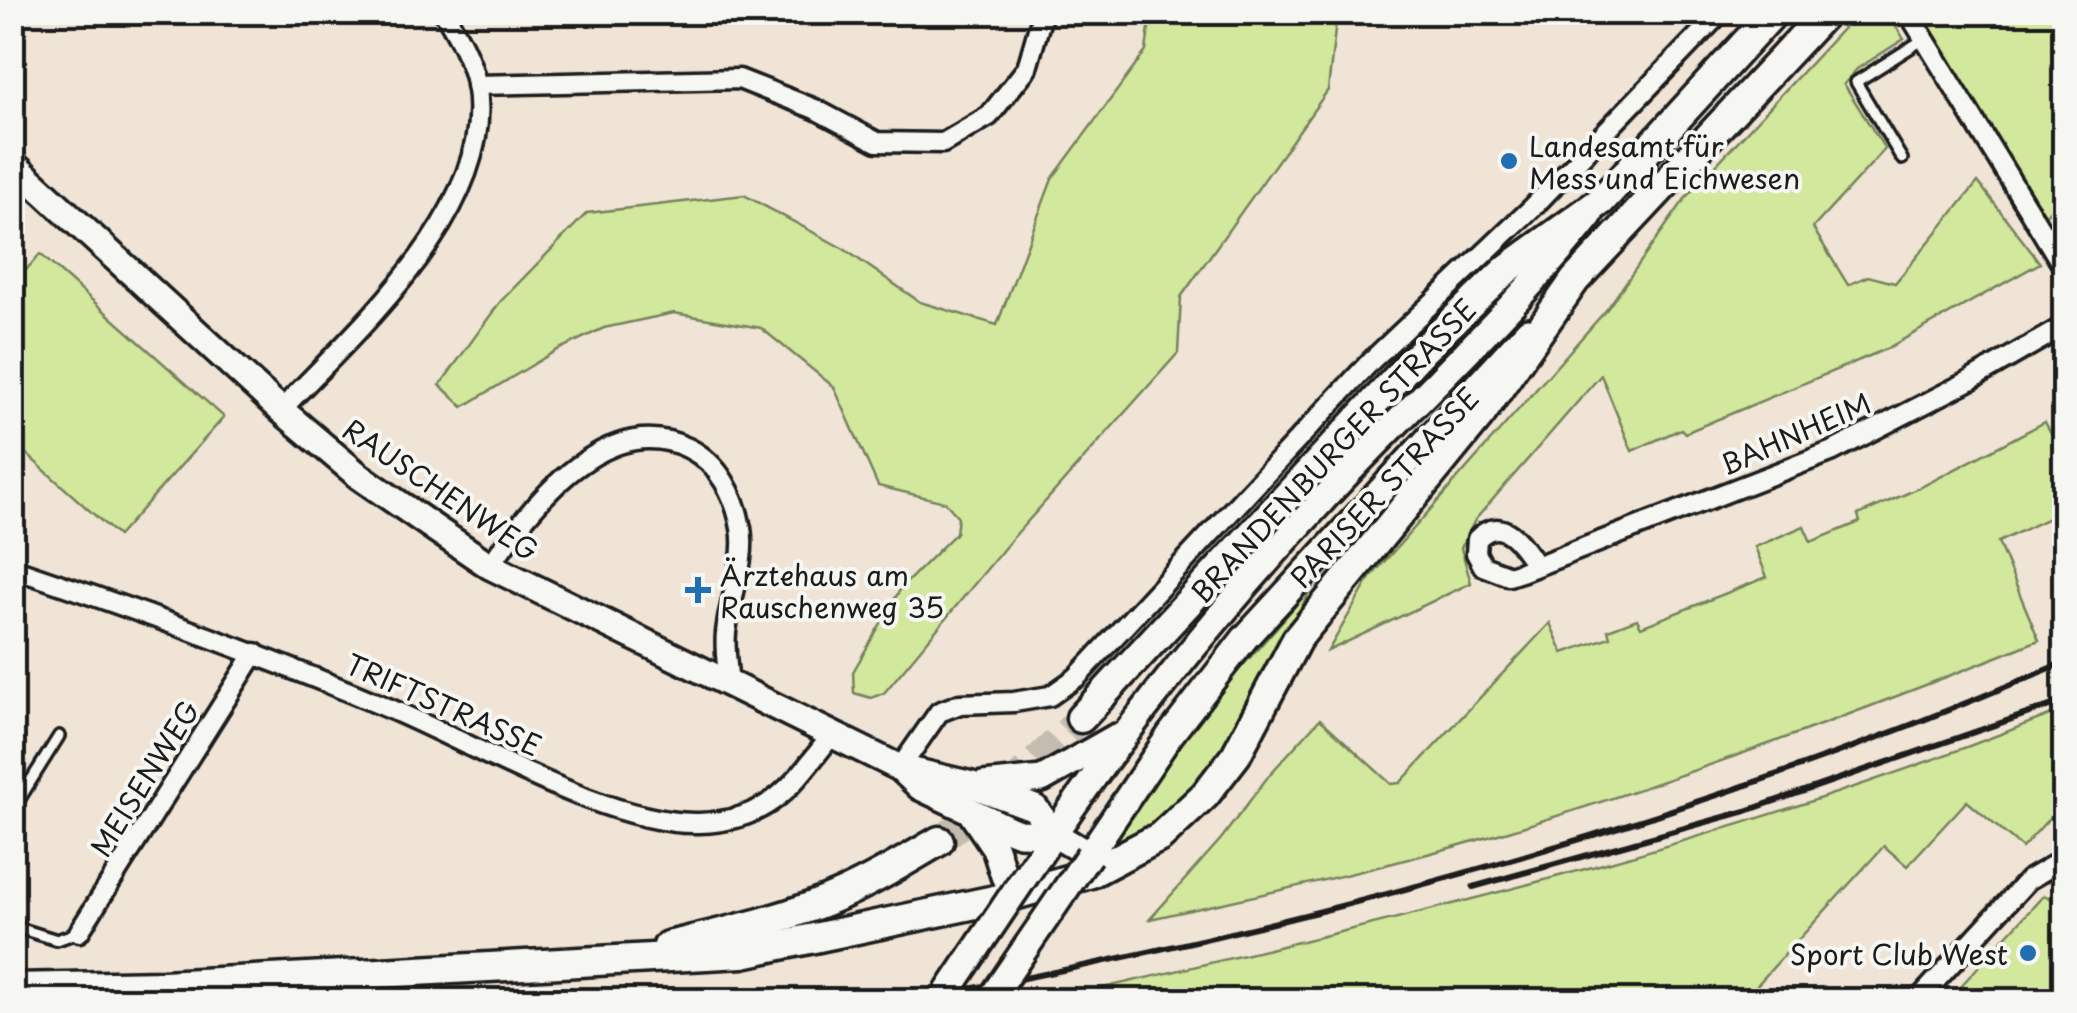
<svg xmlns="http://www.w3.org/2000/svg" width="2077" height="1013" font-family="'Playpen Sans',sans-serif">
  <style>
    .green { fill: #d1e89d; stroke: #76825c; stroke-width: 2.5 }
    .lines { fill: none; stroke-linecap: round; stroke-linejoin: round }
    .primary-tunnel { stroke: #c5bcb0; stroke-width: 28; stroke-dasharray: 28 14; stroke-linecap: butt }
    .lane-casing { stroke: #1c1c1c; stroke-width: 16 }
    .street-casing { stroke: #1c1c1c; stroke-width: 25 }
    .secondary-casing { stroke: #1c1c1c; stroke-width: 32 }
    .primary-casing { stroke: #1c1c1c; stroke-width: 35 }
    .lane { stroke: #f6f6f2; stroke-width: 9 }
    .street { stroke: #f6f6f2; stroke-width: 18 }
    .secondary { stroke: #f6f6f2; stroke-width: 25 }
    .primary { stroke: #f6f6f2; stroke-width: 28 }
    .rail { stroke: #1c1c1c; stroke-width: 6 }
    .secondary-bridge-casing { stroke: #1c1c1c; stroke-width: 32; stroke-linecap: butt }
    .secondary-bridge { stroke: #f6f6f2; stroke-width: 25 }
    .poi-dot { fill: #1f6fb2; stroke: #f6f6f2; stroke-width: 4 }
    .labels { text-anchor: middle; dominant-baseline: central; stroke-width: 8; stroke-linejoin: round; paint-order: stroke }
    .poi-label { font-size: 28px; fill: #1c1c1c; stroke: #f6f6f2; text-anchor: start }
    .street-label { font-size: 28px; fill: #1c1c1c; stroke: #f6f6f2 }
  </style>
  <rect width="100%" height="100%" fill="#efe4d5"/>
  <filter id="ink" filterUnits="userSpaceOnUse"><feTurbulence type="fractalNoise" baseFrequency=".01" numOctaves="2"/><feDisplacementMap in="SourceGraphic" scale="20" xChannelSelector="R" yChannelSelector="G"/><feConvolveMatrix kernelMatrix="1 2 1 2 8 2 1 2 1" color-interpolation-filters="sRGB"/></filter>
  <g filter="url(#ink)">
    <g class="green">
      <path d="M 1151,12 L 1337,13 L 1328,90 L 1181,297 L 1178,353 L 1011,540 L 884,693 L 871,698 L 854,693 L 853,672 L 901,588 L 956,533 L 958,517 L 945,502 L 878,486 L 834,387 L 761,328 L 674,313 L 604,328 L 557,350 L 463,407 L 440,385 L 500,302 L 587,213 L 744,195 L 844,249 L 920,302 L 997,325 L 1052,179 L 1146,51 Z"/>
      <path d="M 1931,12 L 2059,12 L 2064,17 L 2064,194 L 2045,216 L 1923,21 Z"/>
      <path d="M 1857,13 C 1881,12 1892,18 1904,39 L 1857,69 L 1844,84 L 1885,149 L 1813,228 L 1848,285 L 1868,276 L 1895,283 L 1978,182 L 2040,263 L 1886,349 L 1685,433 L 1681,429 L 1632,451 L 1601,375 L 1475,520 L 1461,548 L 1471,583 L 1328,651 L 1370,578 L 1607,309 L 1687,196 Z"/>
      <path d="M 40,254 L 224,417 L 118,536 L 13,442 L 13,285 Z"/>
      <path d="M 2045,422 L 2064,457 L 2064,511 L 1998,542 L 2039,640 C 1871,708 1700,772 1525,826 C 1402,864 1275,892 1150,919 L 1221,839 L 1270,774 L 1320,719 L 1391,784 L 1400,783 L 1550,623 L 1563,653 L 1610,637 L 1608,630 L 1637,619 L 1641,627 L 1767,577 L 1755,547 L 1804,526 L 1811,542 L 1860,522 L 1858,515 L 1919,488 Z"/>
      <path d="M 1313,586 L 1213,765 L 1185,803 L 1138,837 L 1108,850 L 1203,711 Z"/>
      <path d="M 2064,709 L 2064,802 L 2022,848 L 1967,801 L 1907,866 L 1884,846 L 1747,996 L 1751,1000 L 1113,1000 L 1094,990 C 1422,914 1752,837 2064,709 Z"/>
      <path d="M 2044,895 L 2064,905 L 2064,1000 L 1948,1000 Z"/>
    </g>
    <g class="lines">
      <path class="primary-tunnel" d="M 939,841 L 993,801 L 1081,718"/>
      <g class="lane-casing">
        <g id="lane">
          <path d="M 1902,159 L 1856,82 L 1924,39"/>
          <path d="M 12,811 L 59,736"/>
          <path d="M 12,926 L 57,940 L 79,932"/>
        </g>
      </g>
      <g class="street-casing">
        <g id="street">
          <path d="M 1908,12 L 2064,268"/>
          <path d="M 476,85 L 739,79 L 815,109 L 877,142 L 943,143 L 989,116 L 1027,68 L 1043,12"/>
          <path d="M 281,410 C 356,331 499,205 476,83 C 471,58 457,34 444,12"/>
          <path d="M 490,566 C 530,506 606,409 688,448 C 719,463 735,495 741,528 C 747,562 729,599 726,633 C 724,650 728,669 729,686"/>
          <path d="M 1536,566 C 1522,544 1502,513 1477,539 L 1476,553 L 1483,566 L 1509,576 L 1521,572 L 1833,451 L 1967,382 L 2064,326"/>
          <path d="M 12,568 C 140,611 265,656 388,708 C 472,743 610,826 699,823 C 769,821 791,787 831,736"/>
          <path d="M 900,768 L 939,712 L 960,704 L 1014,702 L 1050,696 L 1077,677 L 1371,361 L 1533,207 L 1721,12"/>
          <path d="M 79,932 L 255,653"/>
          <path d="M 1918,1000 L 2028,880 L 2064,859"/>
        </g>
      </g>
      <g class="secondary-casing">
        <g id="secondary">
          <path d="M 12,163 L 281,410 L 359,476 L 437,530 L 490,566 L 900,768 L 972,785 L 1035,808 L 1054,834 L 1089,855 L 1170,735 L 1245,638 L 1528,331"/>
          <path d="M 900,768 L 920,787 L 1009,829 L 1019,833 L 1054,834"/>
          <path d="M 983,785 L 1042,779 L 1116,737"/>
          <path d="M 972,814 L 995,848 L 1004,876"/>
          <path d="M 1034,863 C 1129,721 1229,598 1347,474 C 1428,389 1516,308 1590,215"/>
        </g>
      </g>
      <g class="primary-casing">
        <g id="primary">
          <path d="M 1081,718 L 1422,351 L 1507,269 L 1601,201 L 1774,12"/>
          <path d="M 668,946 C 726,932 787,919 842,894 C 876,879 907,860 939,841"/>
          <path d="M 12,988 L 163,985 L 743,953 L 1004,898 L 1091,873 L 1125,855 L 1160,837 L 1205,795 L 1236,755 L 1297,639 L 1481,414 L 1575,280 L 1826,12"/>
        </g>
      </g>
      <use href="#lane" class="lane"/>
      <use href="#street" class="street"/>
      <use href="#secondary" class="secondary"/>
      <use href="#primary" class="primary"/>
      <g class="rail">
        <path d="M 1473,887 L 1746,811 L 2064,701"/>
        <path d="M 911,1000 C 1306,927 1695,822 2064,662"/>
      </g>
      <g class="secondary-bridge-casing">
        <g id="secondary-bridge">
          <path d="M 942,1000 L 1034,863"/>
          <path d="M 990,1000 L 1089,855"/>
        </g>
      </g>
      <use href="#secondary-bridge" class="secondary-bridge"/>
    </g>
  </g>
  <g class="poi-dot">
    <circle cx="1509" cy="161" r="10"/>
    <path d="M693 575h10v10h10v10h-10v10h-10v-10h-10v-10h10z"/>
    <circle cx="2028" cy="953" r="10"/>
  </g>
  <g class="labels">
    <g class="poi-label">
      <text x="1529" y="145">Landesamt für<tspan x="1529" dy="32">Mess und Eichwesen</tspan></text>
      <text x="720" y="574">Ärztehaus am<tspan x="720" dy="32">Rauschenweg 35</tspan></text>
      <text x="2008" y="953" text-anchor="end">Sport Club West</text>
    </g>
    <g class="street-label">
      <text transform="translate(1795 433) rotate(-24)">BAHNHEIM</text>
      <text transform="translate(1333 450) rotate(-47)">BRANDENBURGER STRASSE</text>
      <text transform="translate(1384 487) rotate(-47)">PARISER STRASSE</text>
      <text transform="translate(441 489) rotate(34)">RAUSCHENWEG</text>
      <text transform="translate(444 704) rotate(24)">TRIFTSTRASSE</text>
      <text transform="translate(144 778) rotate(-58)">MEISENWEG</text>
    </g>
  </g>
  <rect width="2077" height="1013" fill="none" stroke="#f6f6f2" stroke-width="50"/>
  <rect x="25" y="25" width="2027" height="963" fill="none" stroke="#1c1c1c" stroke-width="4" filter="url(#ink)"/>
</svg>
